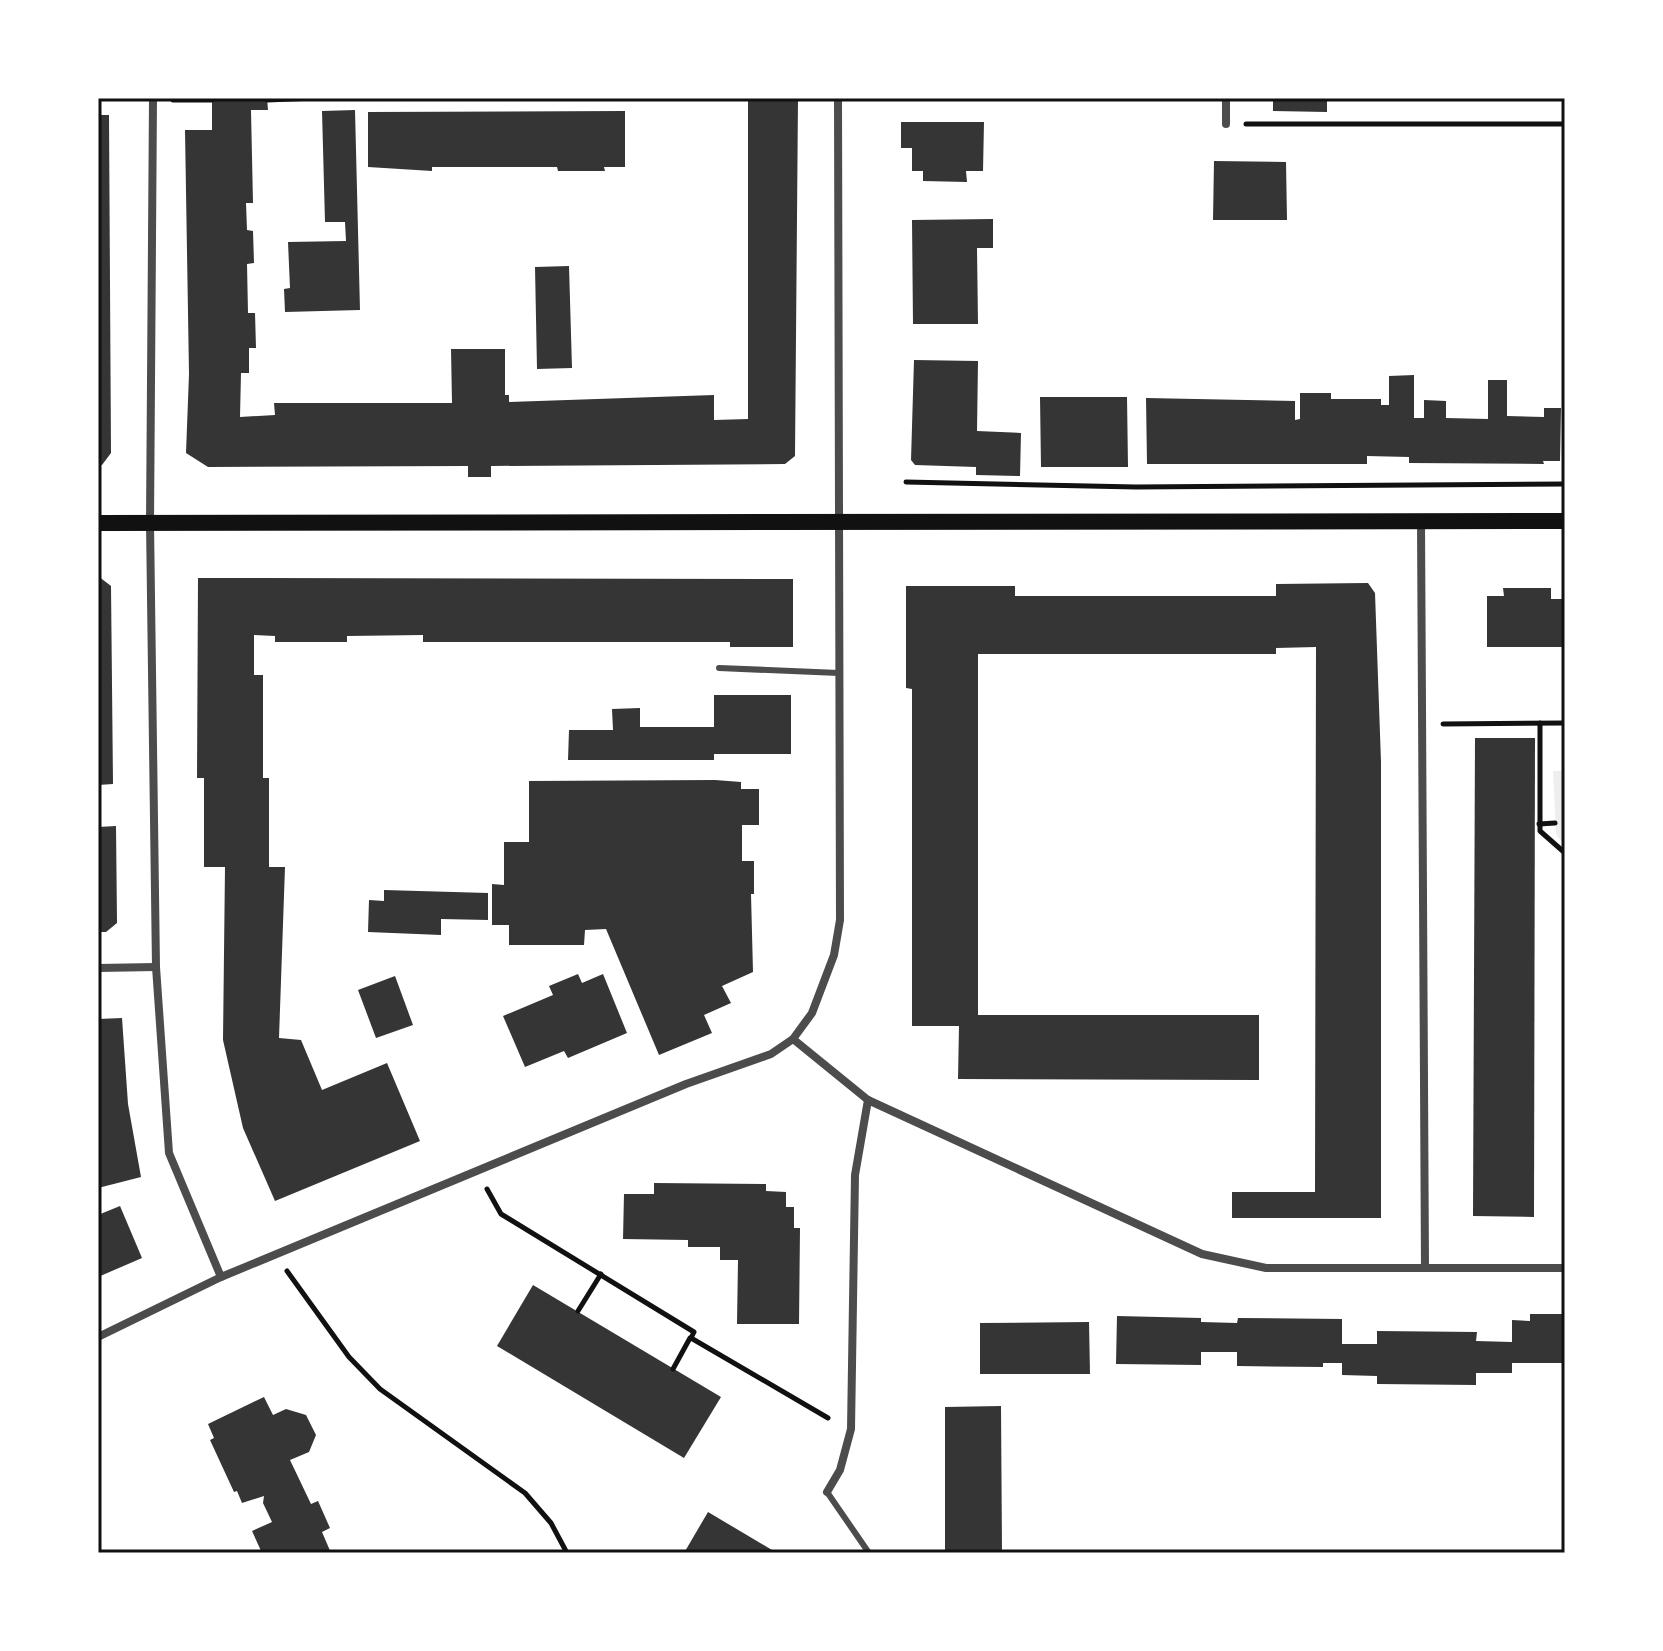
<svg xmlns="http://www.w3.org/2000/svg" width="1663" height="1651" font-family="'Open Sans',sans-serif">
  <style>
    .green { fill: #eee }
    .building { fill: #353535 }
    .lines { fill: none; stroke-linecap: round; stroke-linejoin: round }
    .path { stroke: #111; stroke-width: 5 }
    .service { stroke: #4c4c4c; stroke-width: 6 }
    .minor { stroke: #4c4c4c; stroke-width: 8 }
    .secondary { stroke: #111; stroke-width: 16 }
    .neatline { fill: none; stroke: #111; stroke-width: 3 }
  </style>
  <rect width="100%" height="100%" fill="#fff"/>
  <path class="green" d="M 1553,771 L 1565,771 L 1565,846 L 1556,834 Z"/>
  <g class="building">
    <path d="M 212,98 L 267,98 L 268,110 L 251,110 L 253,203 L 246,203 L 247,230 L 253,231 L 254,263 L 247,264 L 248,313 L 255,313 L 256,348 L 249,348 L 249,373 L 241,373 L 240,417 L 275,415 L 274,403 L 452,403 L 451,349 L 505,349 L 505,395 L 509,395 L 509,402 L 714,395 L 714,420 L 748,419 L 748,98 L 798,98 L 795,456 L 785,464 L 491,466 L 491,477 L 468,477 L 468,466 L 208,467 L 186,453 L 189,374 L 185,130 L 212,130 Z"/>
    <path d="M 1273,98 L 1327,98 L 1327,112 L 1273,111 Z"/>
    <path d="M 355,110 L 360,310 L 285,312 L 284,289 L 290,288 L 288,242 L 346,241 L 345,222 L 325,222 L 322,111 Z"/>
    <path d="M 625,111 L 625,167 L 604,167 L 605,171 L 558,171 L 557,167 L 432,167 L 432,171 L 368,167 L 368,112 Z"/>
    <path d="M 98,115 L 109,115 L 111,453 L 102,465 L 98,465 Z"/>
    <path d="M 901,122 L 984,122 L 983,171 L 966,171 L 967,182 L 923,181 L 923,171 L 912,171 L 912,148 L 901,148 Z"/>
    <path d="M 1214,161 L 1286,162 L 1287,220 L 1213,220 Z"/>
    <path d="M 993,219 L 993,248 L 977,248 L 978,324 L 913,324 L 912,220 Z"/>
    <path d="M 569,266 L 572,368 L 537,369 L 535,267 Z"/>
    <path d="M 914,360 L 978,361 L 977,431 L 1021,433 L 1020,476 L 976,475 L 976,467 L 915,465 L 911,460 Z"/>
    <path d="M 1414,375 L 1414,418 L 1424,418 L 1424,400 L 1446,401 L 1446,418 L 1488,419 L 1488,380 L 1507,380 L 1507,416 L 1544,417 L 1544,408 L 1561,408 L 1560,461 L 1543,461 L 1544,464 L 1409,463 L 1409,457 L 1367,456 L 1367,464 L 1147,464 L 1146,398 L 1295,401 L 1295,420 L 1300,419 L 1300,393 L 1331,393 L 1331,399 L 1381,399 L 1381,405 L 1389,405 L 1389,376 Z"/>
    <path d="M 1040,397 L 1127,397 L 1128,467 L 1041,467 Z"/>
    <path d="M 98,576 L 111,586 L 113,784 L 98,785 Z"/>
    <path d="M 198,578 L 793,579 L 793,647 L 730,647 L 730,642 L 423,642 L 423,635 L 347,636 L 347,642 L 275,642 L 275,636 L 254,635 L 254,675 L 263,675 L 263,778 L 269,778 L 269,867 L 285,867 L 279,1038 L 301,1040 L 322,1090 L 387,1063 L 420,1141 L 275,1201 L 243,1128 L 223,1040 L 225,867 L 204,867 L 204,778 L 197,778 Z"/>
    <path d="M 1368,583 L 1375,593 L 1381,762 L 1381,1218 L 1232,1218 L 1232,1192 L 1315,1192 L 1316,647 L 1276,648 L 1276,654 L 978,654 L 978,1015 L 1259,1015 L 1259,1080 L 958,1079 L 959,1026 L 912,1026 L 912,689 L 906,688 L 906,586 L 1015,586 L 1015,596 L 1276,596 L 1276,584 Z"/>
    <path d="M 1503,588 L 1551,588 L 1551,599 L 1565,599 L 1565,647 L 1487,647 L 1487,596 L 1504,596 Z"/>
    <path d="M 714,695 L 791,695 L 791,754 L 714,754 L 714,760 L 568,760 L 569,730 L 613,730 L 612,709 L 640,708 L 640,727 L 714,727 Z"/>
    <path d="M 1475,738 L 1535,738 L 1534,1217 L 1473,1216 Z"/>
    <path d="M 715,780 L 741,782 L 741,789 L 759,789 L 759,825 L 742,825 L 742,861 L 754,861 L 754,894 L 751,894 L 753,972 L 722,986 L 731,1003 L 704,1015 L 712,1033 L 659,1055 L 606,929 L 585,930 L 584,945 L 509,945 L 509,925 L 492,925 L 492,884 L 504,885 L 504,842 L 529,842 L 529,781 Z"/>
    <path d="M 116,826 L 117,923 L 106,932 L 98,932 L 98,827 Z"/>
    <path d="M 384,890 L 488,893 L 488,920 L 441,919 L 441,935 L 368,932 L 369,900 L 384,901 Z"/>
    <path d="M 578,974 L 582,983 L 603,974 L 627,1033 L 568,1058 L 564,1051 L 525,1067 L 503,1016 L 553,995 L 549,986 Z"/>
    <path d="M 395,976 L 413,1025 L 376,1038 L 358,990 Z"/>
    <path d="M 122,1018 L 128,1104 L 141,1177 L 98,1188 L 98,1019 Z"/>
    <path d="M 654,1183 L 766,1184 L 766,1191 L 786,1192 L 786,1207 L 794,1207 L 794,1228 L 800,1228 L 799,1324 L 737,1324 L 738,1260 L 720,1260 L 720,1247 L 688,1247 L 688,1240 L 623,1239 L 624,1194 L 654,1194 Z"/>
    <path d="M 120,1206 L 142,1258 L 98,1277 L 98,1215 Z"/>
    <path d="M 533,1285 L 721,1397 L 684,1458 L 497,1346 Z"/>
    <path d="M 1530,1314 L 1565,1314 L 1565,1363 L 1512,1363 L 1512,1373 L 1476,1373 L 1476,1385 L 1377,1384 L 1377,1376 L 1342,1375 L 1342,1363 L 1323,1363 L 1323,1367 L 1237,1366 L 1237,1352 L 1201,1352 L 1201,1365 L 1116,1364 L 1117,1316 L 1201,1318 L 1201,1322 L 1237,1323 L 1238,1318 L 1342,1319 L 1342,1344 L 1377,1344 L 1377,1331 L 1477,1332 L 1476,1341 L 1512,1342 L 1512,1320 L 1530,1321 Z"/>
    <path d="M 1089,1322 L 1090,1374 L 980,1374 L 980,1323 Z"/>
    <path d="M 264,1397 L 273,1415 L 286,1409 L 306,1415 L 316,1435 L 309,1452 L 290,1460 L 311,1504 L 318,1501 L 330,1528 L 322,1532 L 331,1553 L 262,1553 L 252,1531 L 272,1522 L 263,1503 L 264,1496 L 242,1503 L 237,1491 L 234,1492 L 210,1440 L 214,1438 L 208,1424 Z"/>
    <path d="M 1001,1406 L 1002,1553 L 945,1552 L 945,1407 Z"/>
    <path d="M 708,1512 L 777,1553 L 684,1553 Z"/>
  </g>
  <g class="lines">
    <g class="path">
      <path d="M 173,100 L 212,100"/>
      <path d="M 267,100 L 315,98"/>
      <path d="M 1246,124 L 1565,124"/>
      <path d="M 906,482 L 1136,487 L 1565,484"/>
      <path d="M 1540,723 L 1540,831 L 1565,853"/>
      <path d="M 1443,724 L 1565,723"/>
      <path d="M 1539,824 L 1555,823"/>
      <path d="M 487,1189 L 501,1214 L 694,1332 L 691,1338 L 828,1418"/>
      <path d="M 287,1271 L 349,1357 L 380,1389 L 525,1493 L 551,1523 L 567,1553"/>
      <path d="M 578,1311 L 601,1274"/>
      <path d="M 673,1369 L 690,1338"/>
    </g>
    <g class="service">
      <path d="M 719,668 L 839,673"/>
      <path d="M 827,1492 L 869,1553"/>
    </g>
    <g class="minor">
      <path d="M 153,98 L 150,523 L 156,967 L 169,1153 L 221,1277"/>
      <path d="M 1226,98 L 1226,124"/>
      <path d="M 1421,522 L 1425,1268"/>
      <path d="M 98,968 L 156,967"/>
      <path d="M 793,1039 L 868,1100 L 1202,1254 L 1266,1268 L 1565,1268"/>
      <path d="M 98,1337 L 221,1277 L 686,1084 L 771,1054 L 793,1039 L 812,1013 L 834,955 L 840,920 L 838,98"/>
      <path d="M 827,1492 L 840,1470 L 851,1429 L 855,1175 L 868,1100"/>
    </g>
    <path class="secondary" d="M 98,523 L 1565,521"/>
  </g>
  <rect width="1663" height="1651" fill="none" stroke="#ffffff" stroke-width="200"/>
  <rect x="100" y="100" width="1463" height="1451" class="neatline"/>
</svg>
